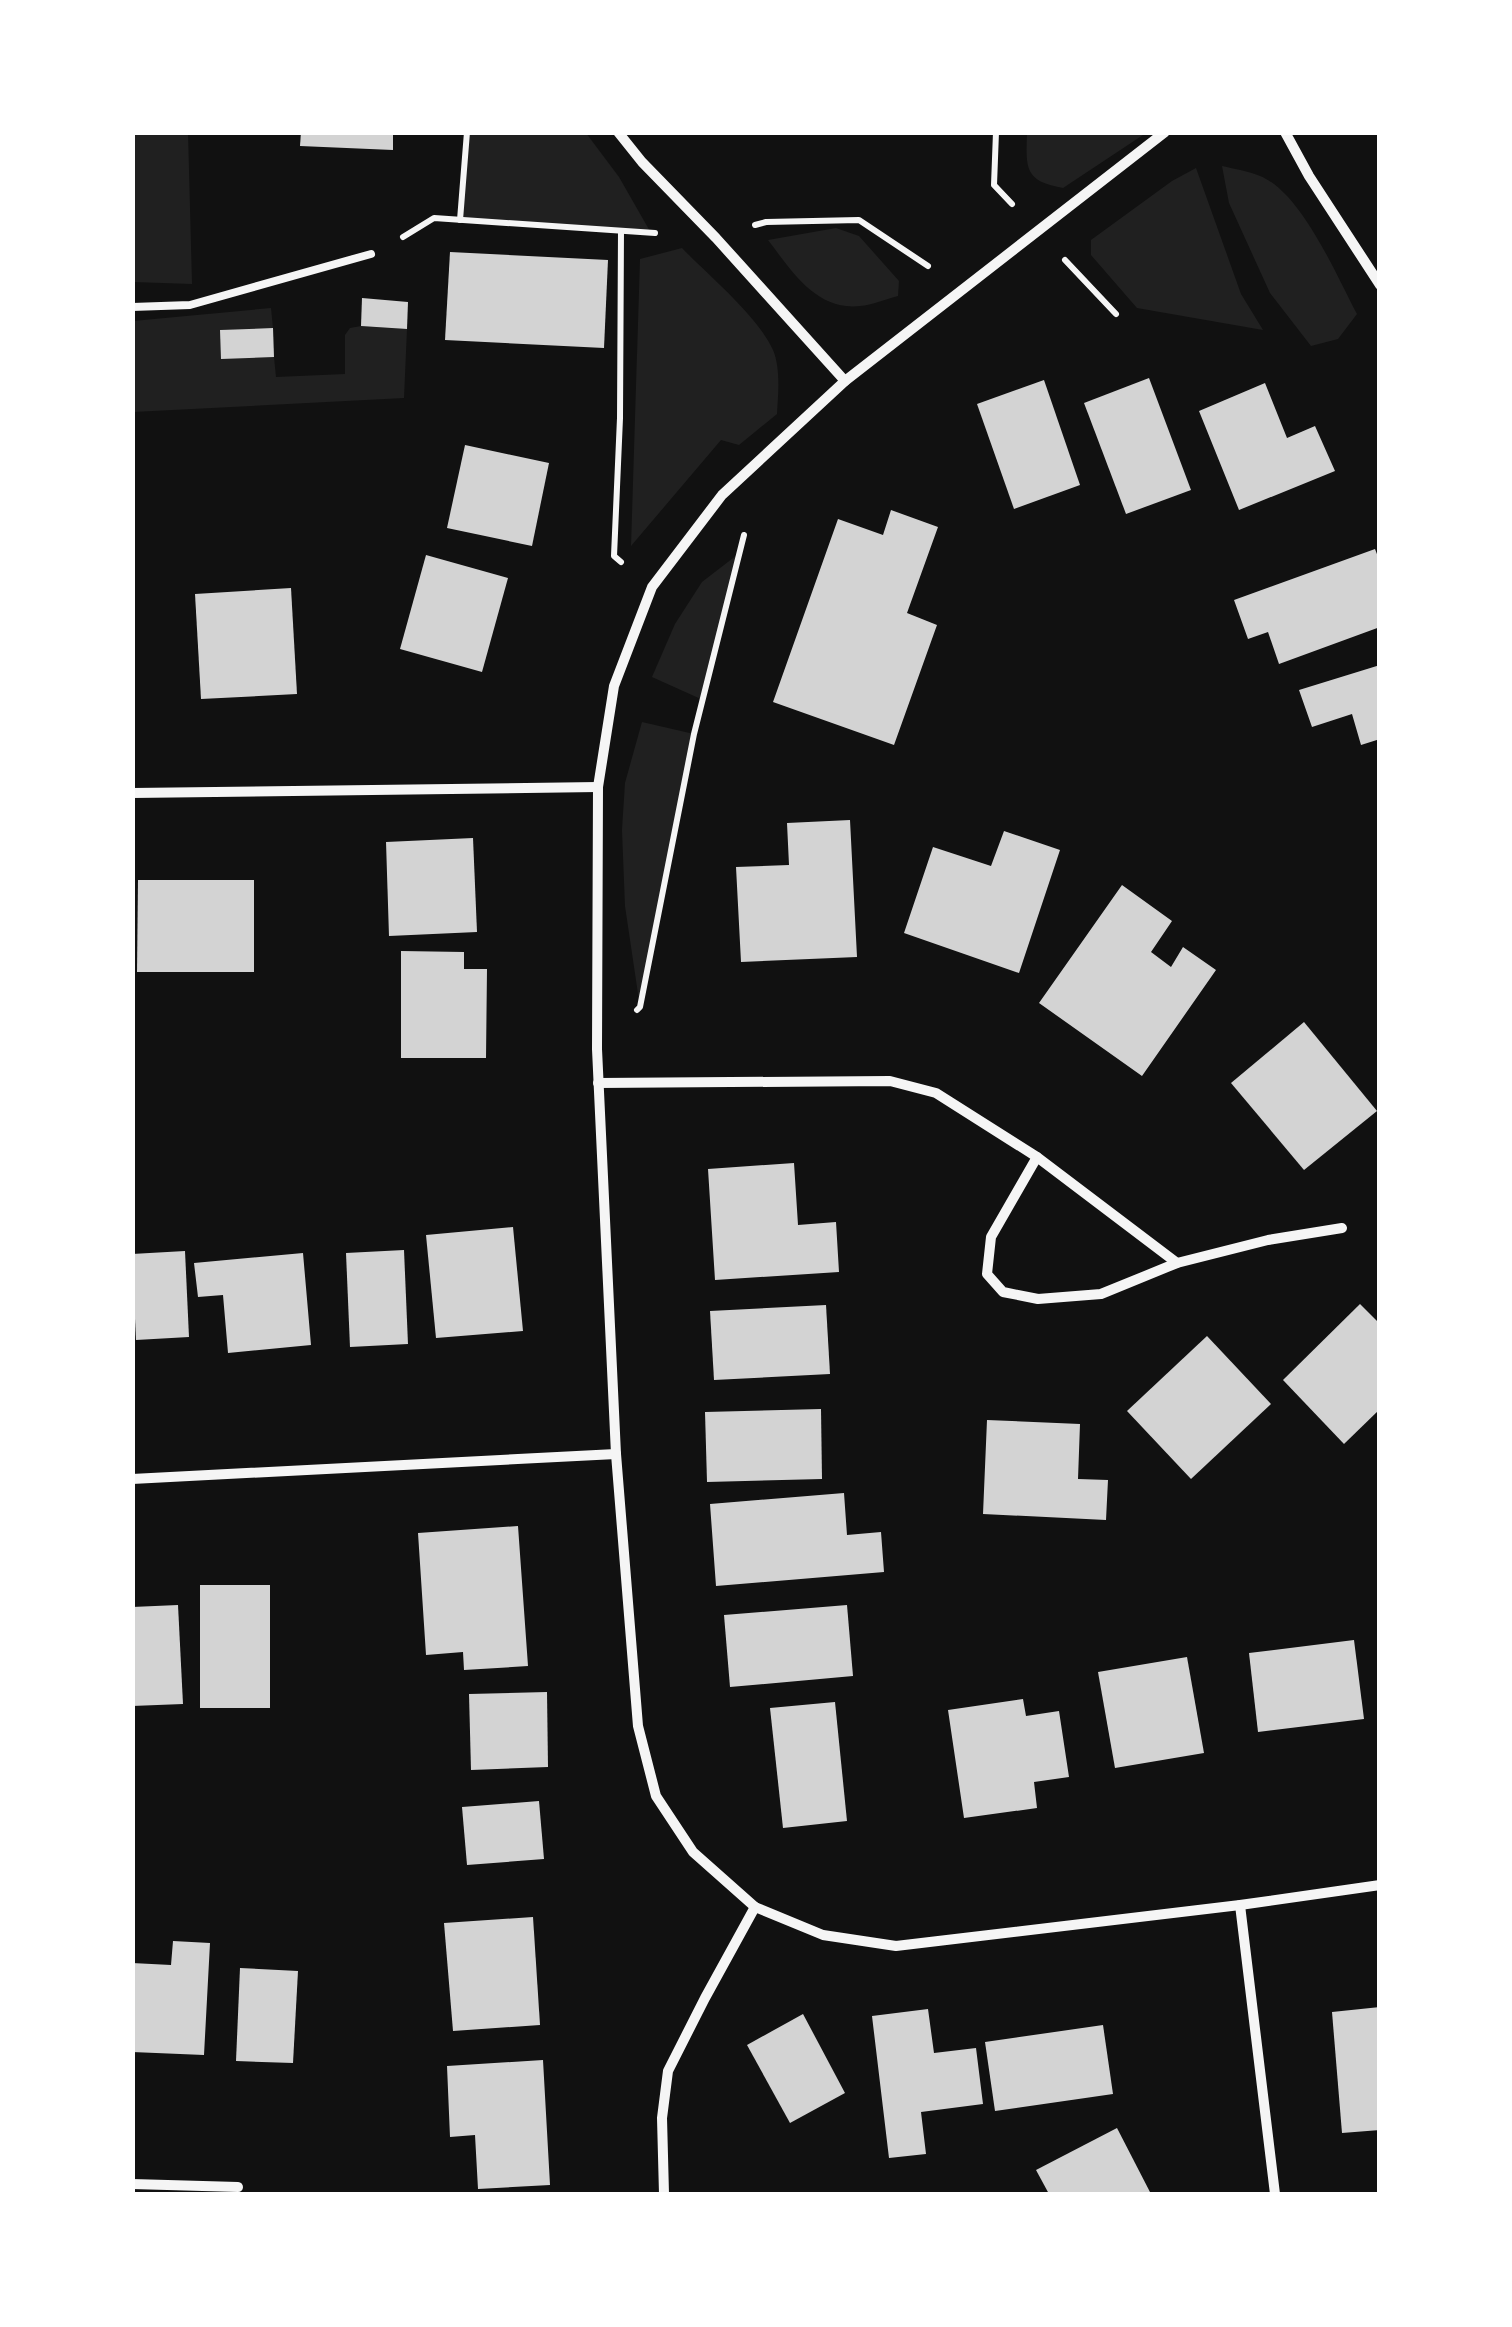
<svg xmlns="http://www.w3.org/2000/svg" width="1512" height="2327" font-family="Montserrat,sans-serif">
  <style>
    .green { fill: #202020 }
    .building { fill: #d3d3d3 }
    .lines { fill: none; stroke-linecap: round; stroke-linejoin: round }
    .path { stroke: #f5f5f5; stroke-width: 6 }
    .service { stroke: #f5f5f5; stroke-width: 8 }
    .minor { stroke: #f5f5f5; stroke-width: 10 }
  </style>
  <rect width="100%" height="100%" fill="#111"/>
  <g class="green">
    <path d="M 133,132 L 188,133 L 192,284 L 133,282 Z"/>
    <path d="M 467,133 L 586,133 L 619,177 L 651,233 L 460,220 Z"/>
    <path d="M 1027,133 L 1027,132 L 1146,133 L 1063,188 C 1024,181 1026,168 1027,133 Z"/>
    <path d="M 1222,166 C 1235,169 1248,171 1260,176 C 1302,193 1336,275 1357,314 L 1338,339 L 1311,346 L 1270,293 L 1229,203 Z"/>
    <path d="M 1196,168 L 1241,294 L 1263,330 L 1137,308 L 1091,255 L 1091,240 L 1172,181 Z"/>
    <path d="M 836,228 L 859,236 L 899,281 L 898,296 C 886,299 872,305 860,306 C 816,311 791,270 768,240 Z"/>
    <path d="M 682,248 C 709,276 757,315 773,350 C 781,369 778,395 777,414 L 739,445 L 721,440 L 631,546 L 640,259 Z"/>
    <path d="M 271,308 L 273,328 L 221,330 L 221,358 L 274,357 L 276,377 L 345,374 L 345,335 L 350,328 L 361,326 L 407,329 L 404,398 L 133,412 L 133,321 Z"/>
    <path d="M 737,555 L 703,700 L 652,677 L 675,624 L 702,582 Z"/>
    <path d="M 642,722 L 694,734 L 640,1007 L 625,906 L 622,830 L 625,783 Z"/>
  </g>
  <g class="building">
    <path d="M 301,132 L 393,132 L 393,150 L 300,146 Z"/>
    <path d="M 450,252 L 608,260 L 604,348 L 445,340 Z"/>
    <path d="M 362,298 L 408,302 L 407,329 L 361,326 Z"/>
    <path d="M 273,328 L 274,357 L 221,359 L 220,330 Z"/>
    <path d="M 1149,378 L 1191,490 L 1126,514 L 1084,403 Z"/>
    <path d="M 1044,380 L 1080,485 L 1014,509 L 977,404 Z"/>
    <path d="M 1265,383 L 1287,438 L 1315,426 L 1335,471 L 1239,510 L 1199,411 Z"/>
    <path d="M 465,445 L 549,463 L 532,546 L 447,528 Z"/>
    <path d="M 891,510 L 938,527 L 907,613 L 937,625 L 894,745 L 773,702 L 838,519 L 883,535 Z"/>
    <path d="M 1375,549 L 1380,562 L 1380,627 L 1279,664 L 1268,632 L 1248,639 L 1234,600 Z"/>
    <path d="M 426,555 L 508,578 L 482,672 L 400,649 Z"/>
    <path d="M 291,588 L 297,694 L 201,699 L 195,594 Z"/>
    <path d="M 1380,665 L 1380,739 L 1361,745 L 1352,714 L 1312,727 L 1299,690 Z"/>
    <path d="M 850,820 L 857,957 L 741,962 L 736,867 L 789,865 L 787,823 Z"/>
    <path d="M 1004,831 L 1060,850 L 1019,973 L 904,933 L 933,847 L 991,866 Z"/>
    <path d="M 473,838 L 477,932 L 389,936 L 386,842 Z"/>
    <path d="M 138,880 L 254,880 L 254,972 L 137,972 Z"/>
    <path d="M 1122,885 L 1172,921 L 1151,952 L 1171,967 L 1183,947 L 1216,970 L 1142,1076 L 1039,1003 Z"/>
    <path d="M 401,951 L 464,952 L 464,969 L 487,969 L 486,1058 L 401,1058 Z"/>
    <path d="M 1304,1022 L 1377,1111 L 1304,1170 L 1231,1083 Z"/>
    <path d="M 794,1163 L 798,1225 L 836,1222 L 839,1272 L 715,1280 L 708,1169 Z"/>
    <path d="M 513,1227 L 523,1331 L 436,1338 L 426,1235 Z"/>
    <path d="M 404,1250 L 408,1344 L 350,1347 L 346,1253 Z"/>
    <path d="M 185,1251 L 189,1337 L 136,1340 L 132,1254 Z"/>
    <path d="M 303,1253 L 311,1345 L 228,1353 L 223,1295 L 198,1297 L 194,1263 Z"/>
    <path d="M 1360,1304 L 1380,1324 L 1380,1409 L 1344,1444 L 1283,1380 Z"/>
    <path d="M 826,1305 L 830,1374 L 714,1380 L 710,1311 Z"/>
    <path d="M 1207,1336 L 1271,1404 L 1191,1479 L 1127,1411 Z"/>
    <path d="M 821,1409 L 822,1479 L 707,1482 L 705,1412 Z"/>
    <path d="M 987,1420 L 1080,1424 L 1078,1479 L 1108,1480 L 1106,1520 L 983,1514 Z"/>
    <path d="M 844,1493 L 847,1535 L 881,1532 L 884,1572 L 716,1586 L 710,1504 Z"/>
    <path d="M 518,1526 L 528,1666 L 464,1670 L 463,1652 L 426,1655 L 418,1533 Z"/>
    <rect x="200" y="1585" width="70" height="123"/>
    <path d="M 178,1605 L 183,1704 L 132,1706 L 132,1607 Z"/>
    <path d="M 847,1605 L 853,1676 L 730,1687 L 724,1615 Z"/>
    <path d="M 1354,1640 L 1364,1719 L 1258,1732 L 1249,1653 Z"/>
    <path d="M 1187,1657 L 1204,1753 L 1115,1768 L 1098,1672 Z"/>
    <path d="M 547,1692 L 548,1767 L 471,1770 L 469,1694 Z"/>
    <path d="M 1023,1699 L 1026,1716 L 1059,1711 L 1069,1777 L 1034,1782 L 1037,1808 L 964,1818 L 948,1710 Z"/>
    <path d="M 835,1702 L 847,1821 L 783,1828 L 770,1708 Z"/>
    <path d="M 539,1801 L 544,1859 L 467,1865 L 462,1807 Z"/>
    <path d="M 533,1917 L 540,2025 L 453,2031 L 444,1923 Z"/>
    <path d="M 173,1941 L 210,1943 L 204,2055 L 132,2052 L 132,1963 L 171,1965 Z"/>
    <path d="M 240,1968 L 298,1971 L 293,2063 L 236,2061 Z"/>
    <path d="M 1380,2007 L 1380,2130 L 1342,2133 L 1332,2012 Z"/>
    <path d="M 928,2009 L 934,2053 L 976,2048 L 983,2104 L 921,2112 L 926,2154 L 889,2158 L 872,2016 Z"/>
    <path d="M 803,2014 L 845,2093 L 790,2123 L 747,2045 Z"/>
    <path d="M 1103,2025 L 1113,2094 L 995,2111 L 985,2042 Z"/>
    <path d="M 543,2060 L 550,2185 L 478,2189 L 475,2135 L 450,2137 L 447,2066 Z"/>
    <path d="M 1117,2128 L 1151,2194 L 1049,2194 L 1036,2170 Z"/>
  </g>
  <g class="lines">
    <g class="path">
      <path d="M 996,132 L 994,185 L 1012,204"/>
      <path d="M 460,220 L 467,132"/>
      <path d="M 755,225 L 766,222 L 859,220 L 928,266"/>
      <path d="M 403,237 L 434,218 L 655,233"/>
      <path d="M 1065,260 L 1116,314"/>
      <path d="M 621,562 L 614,556 L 620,418 L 621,231"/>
      <path d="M 637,1010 L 640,1007 L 694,734 L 744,535"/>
    </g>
    <path class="service" d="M 132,307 L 190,305 L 371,254"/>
    <g class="minor">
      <path d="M 618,132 L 642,162 L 716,238 L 845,381"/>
      <path d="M 1165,132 L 845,381 L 722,495 L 652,587 L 614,686 L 598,787 L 597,1049 L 616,1454 L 638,1726 L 656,1796 L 693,1852 L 755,1907 L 823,1935 L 896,1946 L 1240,1905 L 1380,1885"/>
      <path d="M 1285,132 L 1309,176 L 1380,285"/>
      <path d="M 132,793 L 598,787"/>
      <path d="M 598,1083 L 890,1081 L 936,1093 L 1037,1157 L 1177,1263"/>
      <path d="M 1037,1157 L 991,1237 L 987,1274 L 1003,1292 L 1038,1299 L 1101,1294 L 1177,1263 L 1268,1240 L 1342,1228"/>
      <path d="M 132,1479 L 616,1454"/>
      <path d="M 1240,1905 L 1275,2194"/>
      <path d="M 132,2184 L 238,2187"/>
      <path d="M 664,2194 L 662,2118 L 668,2071 L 705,1998 L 755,1907"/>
    </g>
  </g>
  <rect width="1512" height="2327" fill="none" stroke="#ffffff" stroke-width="270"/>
</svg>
